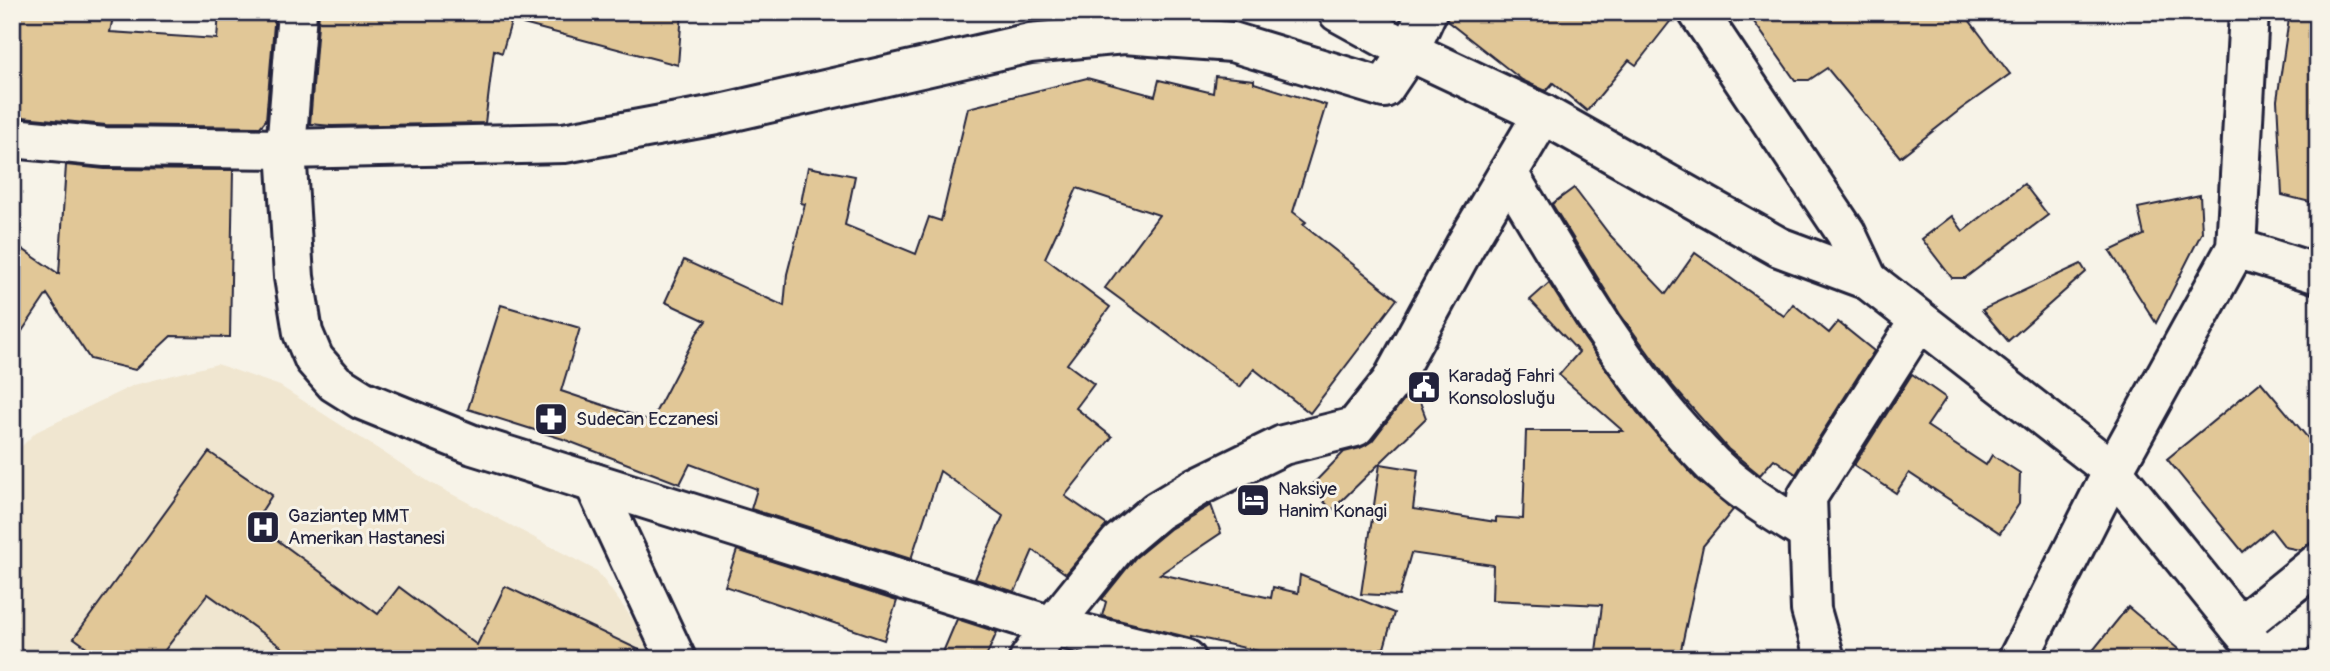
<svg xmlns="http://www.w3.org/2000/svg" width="2330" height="671" font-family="Pangolin,sans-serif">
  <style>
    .built { fill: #f0e6d0 }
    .building { fill: #e1c797; stroke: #22223b; stroke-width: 2 }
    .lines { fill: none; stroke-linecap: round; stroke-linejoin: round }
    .minor-casing { stroke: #22223b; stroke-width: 44 }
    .minor { stroke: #f7f3e8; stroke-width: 38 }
    .labels { text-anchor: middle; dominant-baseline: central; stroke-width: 6; stroke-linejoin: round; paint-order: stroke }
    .poi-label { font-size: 19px; fill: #22223b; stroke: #f7f3e8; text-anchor: start }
  </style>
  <rect width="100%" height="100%" fill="#f7f3e8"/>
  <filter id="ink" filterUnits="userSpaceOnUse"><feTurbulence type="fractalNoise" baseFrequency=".0143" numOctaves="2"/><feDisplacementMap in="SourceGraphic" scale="14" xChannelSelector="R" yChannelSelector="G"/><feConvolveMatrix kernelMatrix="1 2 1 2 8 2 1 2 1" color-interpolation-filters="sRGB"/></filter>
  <g filter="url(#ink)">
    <path class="built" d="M 217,364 L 280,386 L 431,483 L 597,571 L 645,636 L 656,659 L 12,659 L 12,456 L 36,432 L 134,385 Z"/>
    <g class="building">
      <path d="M 12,12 L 114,12 L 110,32 L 217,39 L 219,12 L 275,12 L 266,120 L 260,127 L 106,125 L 12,116 Z"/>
      <path d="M 319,12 L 514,12 L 502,53 L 494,50 L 485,123 L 332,126 L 310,124 Z"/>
      <path d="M 525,12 L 682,12 L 678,65 L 523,24 Z"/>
      <path d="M 1448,12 L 1676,12 L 1676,14 L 1636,65 L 1629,60 L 1587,111 L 1553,83 L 1546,91 L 1522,80 L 1447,21 Z"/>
      <path d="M 1747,12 L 1963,12 L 2010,74 L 1961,109 L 1900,157 L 1827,68 L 1809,80 L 1795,80 Z"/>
      <path d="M 2290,12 L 2318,12 L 2318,204 L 2282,195 L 2277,100 Z"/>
      <path d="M 1215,76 L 1254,80 L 1254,83 L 1326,105 L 1293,212 L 1306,222 L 1303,225 L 1397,299 L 1310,413 L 1254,369 L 1240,387 L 1105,288 L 1159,215 L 1077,188 L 1045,258 L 1110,307 L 1067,364 L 1094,384 L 1076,408 L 1112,437 L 1065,496 L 1107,525 L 1066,574 L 1033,550 L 1015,592 L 975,579 L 1003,516 L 940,471 L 911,559 L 751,509 L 757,489 L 690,464 L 680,484 L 563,439 L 468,409 L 501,305 L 580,328 L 561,391 L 651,421 L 697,333 L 706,321 L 665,302 L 684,260 L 784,306 L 787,274 L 805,204 L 801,203 L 808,167 L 855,176 L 845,225 L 916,254 L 929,217 L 941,221 L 968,108 L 1087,78 L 1155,96 L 1159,80 L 1213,93 Z"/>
      <path d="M 66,165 L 105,169 L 233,170 L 230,337 L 171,336 L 135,370 L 90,359 L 47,294 L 12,346 L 12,242 L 59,274 Z"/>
      <path d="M 2024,184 L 2048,215 L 1965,278 L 1952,278 L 1922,239 L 1952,216 L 1963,231 Z"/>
      <path d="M 1574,188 L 1609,234 L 1666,294 L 1695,253 L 1784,316 L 1793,304 L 1829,333 L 1838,322 L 1874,351 L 1796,474 L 1774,459 L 1760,475 L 1728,449 L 1671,384 L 1620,314 L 1552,204 Z"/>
      <path d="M 2200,195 L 2202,232 L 2156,323 L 2110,251 L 2144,235 L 2138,208 Z"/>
      <path d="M 2081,264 L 2086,272 L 2008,341 L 1982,310 Z"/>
      <path d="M 1549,283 L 1584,338 L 1637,412 L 1697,480 L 1733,510 L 1703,546 L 1679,659 L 1595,659 L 1602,605 L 1492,600 L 1493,565 L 1411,553 L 1399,596 L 1361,594 L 1380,464 L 1418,470 L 1413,509 L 1496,522 L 1496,517 L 1523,519 L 1526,431 L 1623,431 L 1559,375 L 1579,352 L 1530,300 Z"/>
      <path d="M 1912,374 L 1946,398 L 1927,426 L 1986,465 L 1992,455 L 2020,473 L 2019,504 L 2000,533 L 1909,473 L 1896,493 L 1854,465 Z"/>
      <path d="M 2261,382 L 2318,450 L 2318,537 L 2300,550 L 2285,547 L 2271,529 L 2243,552 L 2167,459 Z"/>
      <path d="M 1414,386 L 1426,418 L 1332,510 L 1310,487 L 1344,452 L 1360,448 L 1372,441 Z"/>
      <path d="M 209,452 L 272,495 L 254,523 L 378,614 L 399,587 L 477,645 L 505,586 L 650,655 L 652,659 L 298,659 L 208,594 L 158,659 L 103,659 L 74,638 Z"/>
      <path d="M 1211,505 L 1221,533 L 1160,574 L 1271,598 L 1273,587 L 1298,593 L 1300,575 L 1394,613 L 1384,648 L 1381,648 L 1377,659 L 1295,659 L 1191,636 L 1191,638 L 1102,616 L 1106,602 L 1102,599 L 1135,558 L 1170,529 Z"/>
      <path d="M 737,550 L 897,601 L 884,640 L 725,586 Z"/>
      <path d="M 2128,607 L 2190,659 L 2086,659 Z"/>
      <path d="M 957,619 L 997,632 L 985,659 L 940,659 Z"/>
    </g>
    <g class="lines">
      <g class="minor-casing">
        <g id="minor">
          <path d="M 297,12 L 286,149 L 294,277 L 303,333 L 314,359 L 335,383 L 362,400 L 473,445 L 1052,626 L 1186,659"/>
          <path d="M 1338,12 L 1409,51 L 1543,114 L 1779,247 L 1868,280 L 2113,471 L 2265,659"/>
          <path d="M 1698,12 L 1846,233 L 1868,280"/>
          <path d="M 12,138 L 105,147 L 286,149 L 564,143 L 716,115 L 1030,43 L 1124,34 L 1232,42 L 1384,88 L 1409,51 L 1427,12"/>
          <path d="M 1508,173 C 1570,276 1628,380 1713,465 C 1741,492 1775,512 1808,533"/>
          <path d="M 2236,248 L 2318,274"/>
          <path d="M 594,483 L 676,659"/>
          <path d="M 2239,627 L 2318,563"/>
          <path d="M 2264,658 L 2318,616"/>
          <path d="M 1029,659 L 1052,626 L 1119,543 L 1157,511 L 1197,487 L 1283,445 L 1355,427 L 1391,382 L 1465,246 L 1543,114"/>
          <path d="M 1825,659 L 1811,610 L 1807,497 L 1919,321"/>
          <path d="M 2018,659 L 2113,471 L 2236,248 L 2249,12"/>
        </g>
      </g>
      <use href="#minor" class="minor"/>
    </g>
  </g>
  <defs>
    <g id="civic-square" transform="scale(1.75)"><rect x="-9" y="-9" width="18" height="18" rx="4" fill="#22223b" stroke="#f7f3e8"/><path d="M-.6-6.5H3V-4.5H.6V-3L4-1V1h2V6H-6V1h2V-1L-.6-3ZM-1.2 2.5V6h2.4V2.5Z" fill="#fff"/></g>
    <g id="pharmacy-square" transform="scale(1.75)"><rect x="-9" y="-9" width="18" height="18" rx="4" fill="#22223b" stroke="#f7f3e8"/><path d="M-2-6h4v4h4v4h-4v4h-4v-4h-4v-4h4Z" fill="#fff"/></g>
    <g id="hotel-square" transform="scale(1.75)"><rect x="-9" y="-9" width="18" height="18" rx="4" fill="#22223b" stroke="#f7f3e8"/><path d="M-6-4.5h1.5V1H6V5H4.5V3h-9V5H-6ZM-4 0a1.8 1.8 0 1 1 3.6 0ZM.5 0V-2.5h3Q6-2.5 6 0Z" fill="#fff"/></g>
    <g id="hospital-square" transform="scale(1.75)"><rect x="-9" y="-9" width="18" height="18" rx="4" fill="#22223b" stroke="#f7f3e8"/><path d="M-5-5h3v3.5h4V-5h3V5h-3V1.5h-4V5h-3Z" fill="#fff"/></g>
  </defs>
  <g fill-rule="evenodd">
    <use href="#civic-square" x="1424" y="387"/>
    <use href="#pharmacy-square" x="551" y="419"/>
    <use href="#hotel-square" x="1253" y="500"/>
    <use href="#hospital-square" x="263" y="527"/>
  </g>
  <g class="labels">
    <g class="poi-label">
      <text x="1448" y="376">Karadağ Fahri<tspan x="1448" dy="22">Konsolosluğu</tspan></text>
      <text x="576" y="419">Sudecan Eczanesi</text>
      <text x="1278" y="489">Naksiye<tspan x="1278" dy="22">Hanim Konagi</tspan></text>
      <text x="288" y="516">Gaziantep MMT<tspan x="288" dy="22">Amerikan Hastanesi</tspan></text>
    </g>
  </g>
  <rect width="2330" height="671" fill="none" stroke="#f7f3e8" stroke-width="42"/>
  <rect x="21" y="21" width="2288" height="629" fill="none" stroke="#22223b" stroke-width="2.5" filter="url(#ink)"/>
</svg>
